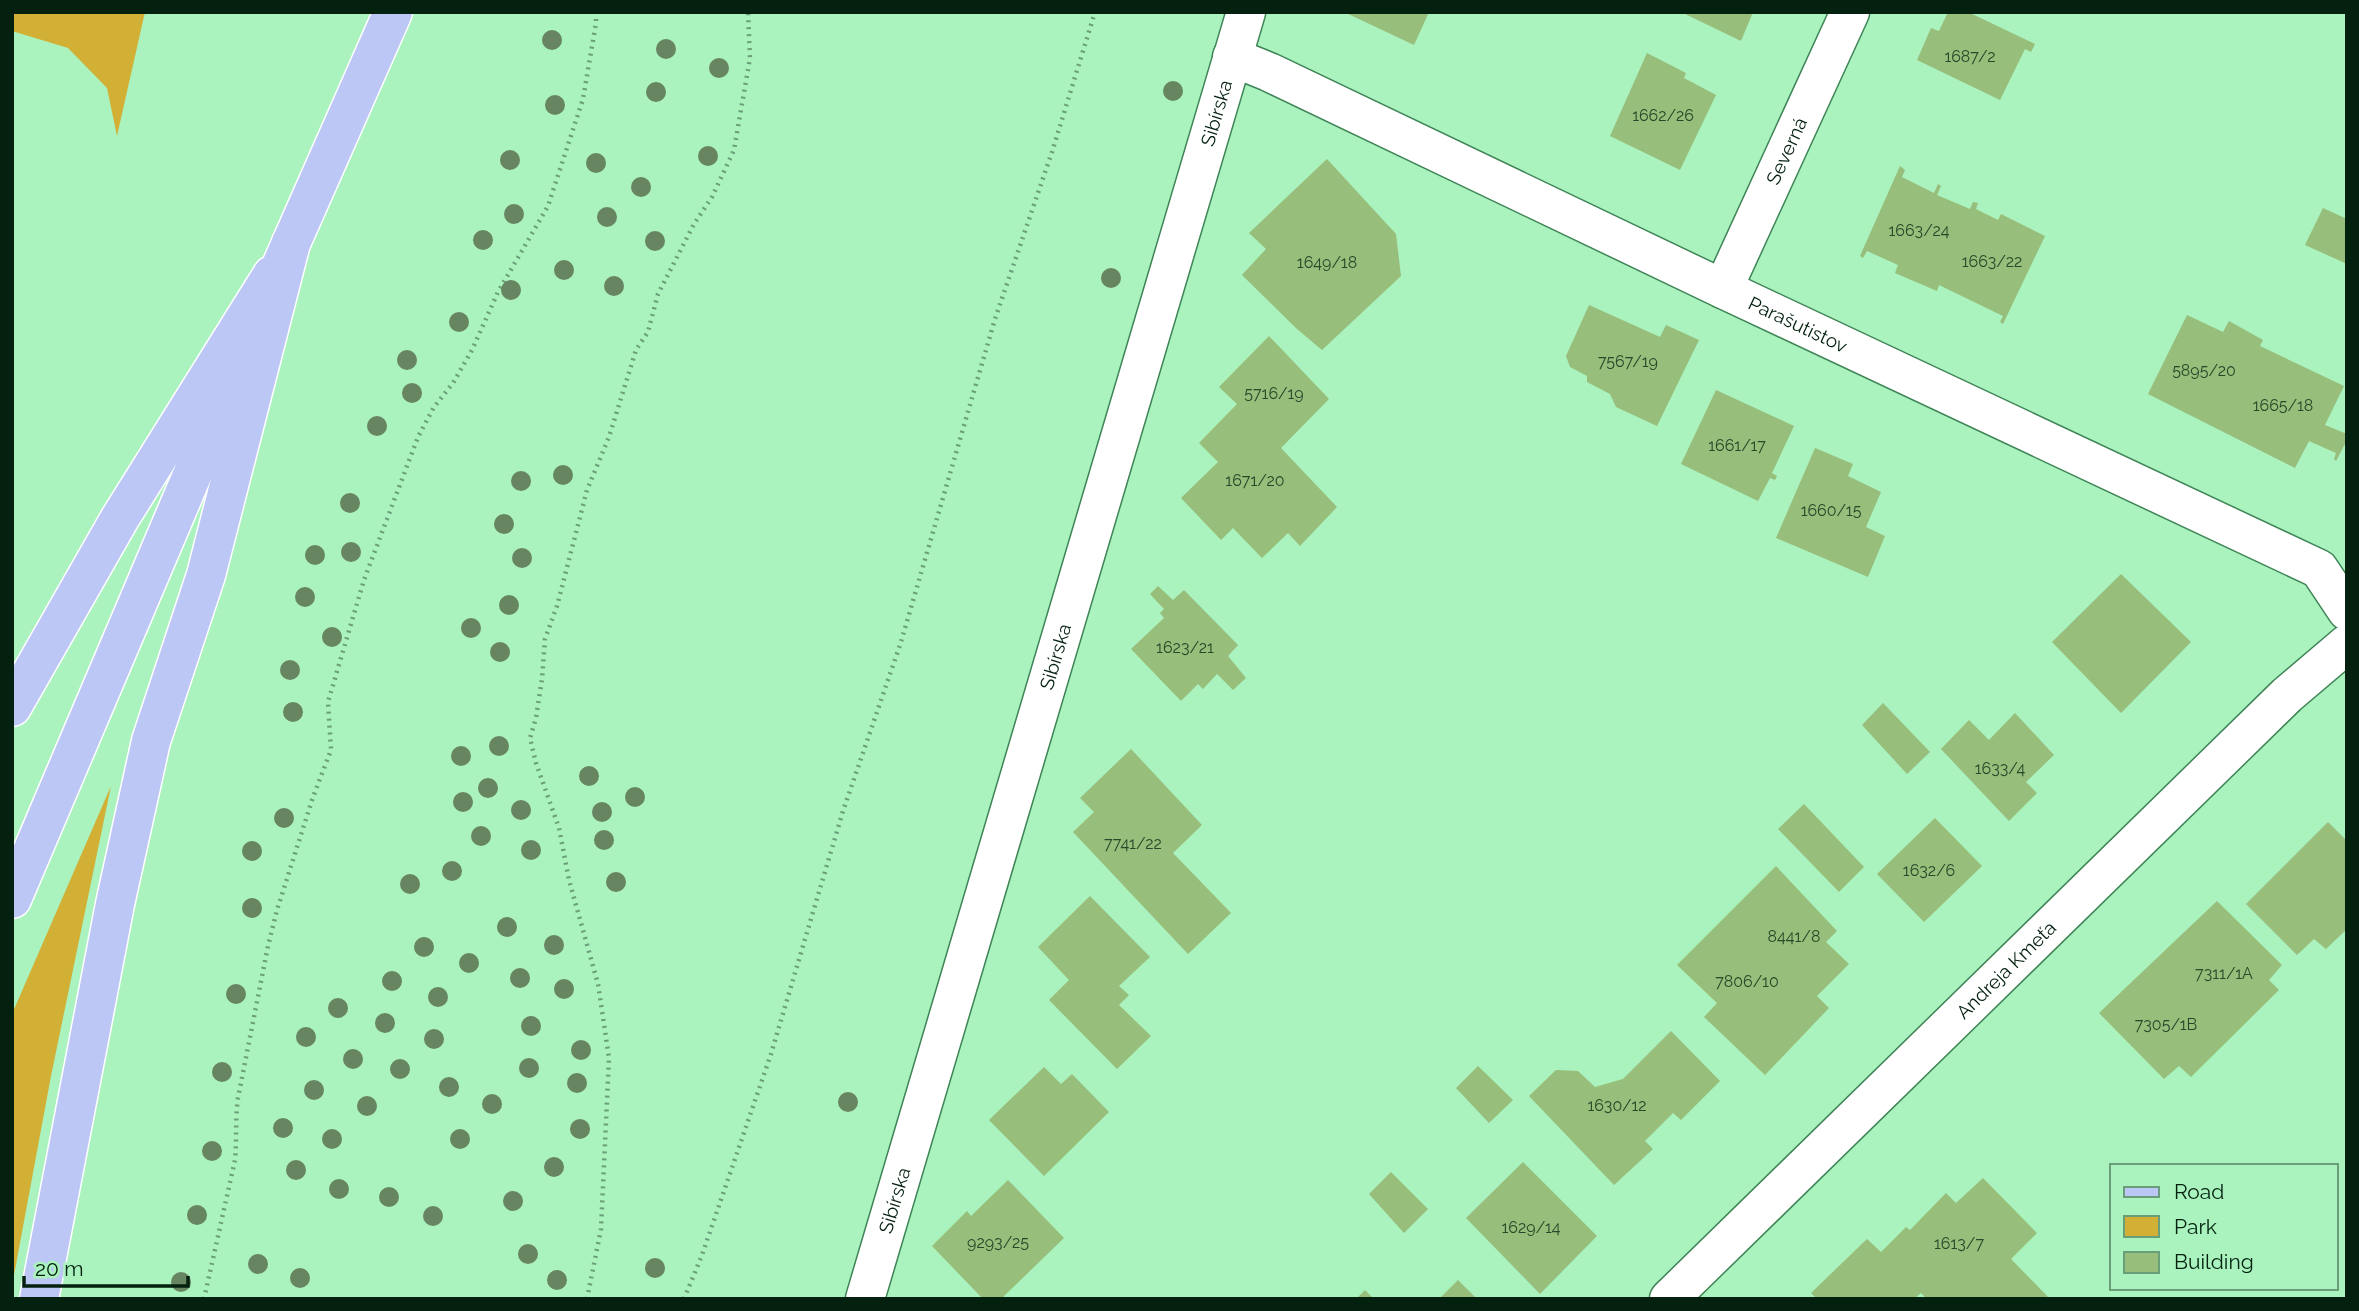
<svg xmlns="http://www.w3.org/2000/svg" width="2359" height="1311" font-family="Raleway,sans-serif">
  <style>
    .green { fill: #d2b036 }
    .building { fill: #97be7a }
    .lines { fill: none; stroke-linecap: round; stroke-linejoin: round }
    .minor-casing { stroke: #3e8456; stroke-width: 41 }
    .major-casing { stroke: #fff; stroke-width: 41 }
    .path { stroke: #69a079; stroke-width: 4.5; stroke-dasharray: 2 5; stroke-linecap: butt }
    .minor { stroke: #fff; stroke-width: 38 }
    .major { stroke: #bcc7f5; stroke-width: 38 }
    .tree { fill: #688562 }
    .labels { text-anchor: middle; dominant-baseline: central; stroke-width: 7; stroke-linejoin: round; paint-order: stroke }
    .number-label { font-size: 16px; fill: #29482a }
    .street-label { font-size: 19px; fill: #04210f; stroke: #aaf2be }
  </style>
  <rect width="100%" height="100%" fill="#aaf2be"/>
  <g class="green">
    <path d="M 12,12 L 145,12 L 117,136 L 107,88 L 68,48 L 12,31 Z"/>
    <path d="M 111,786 L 51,1076 L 12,1286 L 12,1014 Z"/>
  </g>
  <g class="building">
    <path d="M 1344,12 L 1429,12 L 1414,45 Z"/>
    <path d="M 1681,12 L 1753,12 L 1741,41 Z"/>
    <path d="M 1948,12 L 1968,12 L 2035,44 L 2031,52 L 2025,49 L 2000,100 L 1917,60 L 1931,28 L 1939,31 Z"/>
    <path d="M 1647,53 L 1686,73 L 1684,78 L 1716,95 L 1680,170 L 1610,136 Z"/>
    <path d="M 1327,159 L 1396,234 L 1401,276 L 1322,350 L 1297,329 L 1242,275 L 1266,249 L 1249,233 Z"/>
    <path d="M 1900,166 L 1905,170 L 1902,177 L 1934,193 L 1938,184 L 1941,186 L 1937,195 L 1970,209 L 1973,202 L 1978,203 L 1976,209 L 1998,220 L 2001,214 L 2045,236 L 2003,324 L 2000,322 L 2003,316 L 1939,285 L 1937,291 L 1895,273 L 1898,265 L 1867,251 L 1863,258 L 1860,256 Z"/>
    <path d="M 2323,208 L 2347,219 L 2347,264 L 2305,245 Z"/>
    <path d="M 1589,305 L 1660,337 L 1666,325 L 1699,340 L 1657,426 L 1616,407 L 1610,394 L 1587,382 L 1587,376 L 1570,367 L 1566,356 Z"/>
    <path d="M 2187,315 L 2223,332 L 2229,321 L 2263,340 L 2260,346 L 2344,386 L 2325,425 L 2347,434 L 2347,440 L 2336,461 L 2334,459 L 2336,453 L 2309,441 L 2295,468 L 2148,394 Z"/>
    <path d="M 1269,336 L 1329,399 L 1281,448 L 1337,507 L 1300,546 L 1288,533 L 1262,558 L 1233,528 L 1221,540 L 1181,498 L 1218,462 L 1199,443 L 1237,404 L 1219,387 Z"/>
    <path d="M 1716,390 L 1794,426 L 1772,473 L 1777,476 L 1775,480 L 1770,478 L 1758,501 L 1681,464 Z"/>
    <path d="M 1815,448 L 1853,464 L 1848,476 L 1881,492 L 1866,527 L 1885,536 L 1868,577 L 1776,538 Z"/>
    <path d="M 2121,574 L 2191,642 L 2121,713 L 2052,642 Z"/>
    <path d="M 1158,586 L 1173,600 L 1184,590 L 1238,645 L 1228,656 L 1246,678 L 1233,690 L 1217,674 L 1203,689 L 1198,684 L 1181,701 L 1131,649 L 1164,618 L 1160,613 L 1164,609 L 1150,594 Z"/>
    <path d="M 1883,703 L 1930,752 L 1907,774 L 1862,725 Z"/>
    <path d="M 2015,713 L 2054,755 L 2026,782 L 2037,793 L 2009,821 L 1941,749 L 1969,720 L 1989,740 Z"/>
    <path d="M 1131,749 L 1202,825 L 1173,853 L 1231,913 L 1188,954 L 1073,832 L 1094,812 L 1080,798 Z"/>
    <path d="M 1804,804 L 1864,867 L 1839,892 L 1778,829 Z"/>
    <path d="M 1935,818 L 1982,866 L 1924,922 L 1877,874 Z"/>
    <path d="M 2328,822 L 2347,841 L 2347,929 L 2326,949 L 2314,939 L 2297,955 L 2246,904 Z"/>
    <path d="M 1776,866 L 1837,931 L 1826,942 L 1849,964 L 1817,996 L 1829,1008 L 1765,1075 L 1704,1017 L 1717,1003 L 1677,965 Z"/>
    <path d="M 1090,896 L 1150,957 L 1119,986 L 1129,995 L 1119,1005 L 1151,1036 L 1117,1069 L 1049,1000 L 1069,980 L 1038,947 Z"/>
    <path d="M 2217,901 L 2282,965 L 2269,980 L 2279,990 L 2191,1077 L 2179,1066 L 2164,1079 L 2099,1013 Z"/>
    <path d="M 1671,1031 L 1720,1081 L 1681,1120 L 1673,1113 L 1645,1141 L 1653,1149 L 1614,1185 L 1529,1096 L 1556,1070 L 1578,1071 L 1595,1087 L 1623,1079 Z"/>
    <path d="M 1478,1066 L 1513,1100 L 1489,1123 L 1456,1088 Z"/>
    <path d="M 1044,1067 L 1061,1084 L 1072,1074 L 1109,1112 L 1044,1176 L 989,1120 Z"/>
    <path d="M 1523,1162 L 1597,1236 L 1540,1294 L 1466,1218 Z"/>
    <path d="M 1391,1172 L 1428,1209 L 1404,1233 L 1369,1194 Z"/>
    <path d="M 1983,1178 L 2037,1233 L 2011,1259 L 2050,1299 L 1927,1299 L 1921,1293 L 1914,1299 L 1817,1299 L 1811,1293 L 1867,1239 L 1881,1252 L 1906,1227 L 1910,1230 L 1946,1193 L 1956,1203 Z"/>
    <path d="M 1008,1180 L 1064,1238 L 1001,1299 L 983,1299 L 932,1246 L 967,1211 L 971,1216 Z"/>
    <path d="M 1458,1280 L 1477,1299 L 1439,1299 Z"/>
    <path d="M 1365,1290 L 1374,1299 L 1356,1299 Z"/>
  </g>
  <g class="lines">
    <g class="minor-casing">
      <g id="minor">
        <path id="s1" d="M 1232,57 L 1269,72 L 1723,289 L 2319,569 L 2347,611"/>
        <path id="s2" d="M 1723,289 L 1850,12"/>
        <path id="s3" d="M 865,1299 L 1246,12"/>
        <path id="s4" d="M 1669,1299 L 2287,695 L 2347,644"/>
      </g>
    </g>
    <g class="major-casing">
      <g id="major">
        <path d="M 281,266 L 393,12"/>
        <path d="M 12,707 L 120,518 L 272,275"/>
        <path d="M 12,899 L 241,360"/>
        <path d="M 39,1299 L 115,904 L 151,741 L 206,575 L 291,243"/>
      </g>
    </g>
    <g class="path">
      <path d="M 204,1299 L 235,1160 C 237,1139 235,1119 238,1098 L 268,946 L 277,910 L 313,797 L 331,750 L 328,702 L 364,580 L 418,437 L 434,407 L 453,383 L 472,350 L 498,292 L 548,206 L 583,99 L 596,23 L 596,12"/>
      <path d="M 587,1299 L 601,1229 L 609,1058 L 598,984 L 569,880 L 559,828 L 536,763 L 530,738 L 536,718 L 542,679 L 545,639 L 557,606 L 587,490 L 609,437 L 636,350 L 648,332 L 658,294 L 694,224 L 712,197 L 734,150 L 750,58 L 748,12"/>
      <path d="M 684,1299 L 702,1255 L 771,1054 L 843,811 L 901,642 L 995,319 L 1052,152 L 1095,12"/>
    </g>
    <use href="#minor" class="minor"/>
    <use href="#major" class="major"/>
  </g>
  <g class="tree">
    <circle cx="552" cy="40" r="10"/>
    <circle cx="666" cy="49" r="10"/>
    <circle cx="719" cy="68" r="10"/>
    <circle cx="1173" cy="91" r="10"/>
    <circle cx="656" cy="92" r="10"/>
    <circle cx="555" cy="105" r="10"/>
    <circle cx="708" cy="156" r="10"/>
    <circle cx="510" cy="160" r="10"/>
    <circle cx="596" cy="163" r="10"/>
    <circle cx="641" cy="187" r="10"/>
    <circle cx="514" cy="214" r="10"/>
    <circle cx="607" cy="217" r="10"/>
    <circle cx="483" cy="240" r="10"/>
    <circle cx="655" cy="241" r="10"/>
    <circle cx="564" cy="270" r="10"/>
    <circle cx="1111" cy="278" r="10"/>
    <circle cx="614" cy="286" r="10"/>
    <circle cx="511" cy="290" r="10"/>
    <circle cx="459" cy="322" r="10"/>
    <circle cx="407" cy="360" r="10"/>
    <circle cx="412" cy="393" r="10"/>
    <circle cx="377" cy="426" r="10"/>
    <circle cx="563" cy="475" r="10"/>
    <circle cx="521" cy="481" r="10"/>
    <circle cx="350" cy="503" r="10"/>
    <circle cx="504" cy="524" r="10"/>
    <circle cx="351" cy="552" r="10"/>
    <circle cx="315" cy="555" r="10"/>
    <circle cx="522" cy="558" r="10"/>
    <circle cx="305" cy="597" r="10"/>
    <circle cx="509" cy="605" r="10"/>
    <circle cx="471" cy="628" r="10"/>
    <circle cx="332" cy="637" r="10"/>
    <circle cx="500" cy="652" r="10"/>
    <circle cx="290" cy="670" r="10"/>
    <circle cx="293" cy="712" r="10"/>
    <circle cx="499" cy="746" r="10"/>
    <circle cx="461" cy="756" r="10"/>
    <circle cx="589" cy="776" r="10"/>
    <circle cx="488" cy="788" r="10"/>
    <circle cx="635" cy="797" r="10"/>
    <circle cx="463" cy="802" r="10"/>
    <circle cx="521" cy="810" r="10"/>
    <circle cx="602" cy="812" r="10"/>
    <circle cx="284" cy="818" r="10"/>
    <circle cx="481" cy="836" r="10"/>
    <circle cx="604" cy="840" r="10"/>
    <circle cx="531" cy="850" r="10"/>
    <circle cx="252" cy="851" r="10"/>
    <circle cx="452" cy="871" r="10"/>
    <circle cx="616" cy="882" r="10"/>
    <circle cx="410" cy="884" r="10"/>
    <circle cx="252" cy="908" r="10"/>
    <circle cx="507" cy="927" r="10"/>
    <circle cx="554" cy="945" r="10"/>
    <circle cx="424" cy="947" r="10"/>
    <circle cx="469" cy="963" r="10"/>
    <circle cx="520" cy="978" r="10"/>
    <circle cx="392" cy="981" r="10"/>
    <circle cx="564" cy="989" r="10"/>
    <circle cx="236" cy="994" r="10"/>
    <circle cx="438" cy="997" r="10"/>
    <circle cx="338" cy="1008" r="10"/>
    <circle cx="385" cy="1023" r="10"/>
    <circle cx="531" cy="1026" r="10"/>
    <circle cx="306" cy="1037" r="10"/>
    <circle cx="434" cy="1039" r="10"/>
    <circle cx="581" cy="1050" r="10"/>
    <circle cx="353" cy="1059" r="10"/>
    <circle cx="529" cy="1068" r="10"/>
    <circle cx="400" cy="1069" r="10"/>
    <circle cx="222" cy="1072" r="10"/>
    <circle cx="577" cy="1083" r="10"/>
    <circle cx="449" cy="1087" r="10"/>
    <circle cx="314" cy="1090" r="10"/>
    <circle cx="848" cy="1102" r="10"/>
    <circle cx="492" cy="1104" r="10"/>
    <circle cx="367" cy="1106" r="10"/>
    <circle cx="283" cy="1128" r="10"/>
    <circle cx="580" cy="1129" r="10"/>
    <circle cx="332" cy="1139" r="10"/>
    <circle cx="460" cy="1139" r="10"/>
    <circle cx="212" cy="1151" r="10"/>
    <circle cx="554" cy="1167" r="10"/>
    <circle cx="296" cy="1170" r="10"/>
    <circle cx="339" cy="1189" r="10"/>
    <circle cx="389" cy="1197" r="10"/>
    <circle cx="513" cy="1201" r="10"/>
    <circle cx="197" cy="1215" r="10"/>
    <circle cx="433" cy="1216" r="10"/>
    <circle cx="528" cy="1254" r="10"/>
    <circle cx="258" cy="1264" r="10"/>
    <circle cx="655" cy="1268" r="10"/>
    <circle cx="300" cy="1278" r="10"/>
    <circle cx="557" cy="1280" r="10"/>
    <circle cx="181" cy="1282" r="10"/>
  </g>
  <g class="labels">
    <g class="number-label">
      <text x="1970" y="56">1687/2</text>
      <text x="1663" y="115">1662/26</text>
      <text x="1919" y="230">1663/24</text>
      <text x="1992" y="261">1663/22</text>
      <text x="1327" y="262">1649/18</text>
      <text x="1628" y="361">7567/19</text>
      <text x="2204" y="370">5895/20</text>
      <text x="1274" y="393">5716/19</text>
      <text x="2283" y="405">1665/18</text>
      <text x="1737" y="445">1661/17</text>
      <text x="1255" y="480">1671/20</text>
      <text x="1831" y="510">1660/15</text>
      <text x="1185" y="647">1623/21</text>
      <text x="2000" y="768">1633/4</text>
      <text x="1133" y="843">7741/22</text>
      <text x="1929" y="870">1632/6</text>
      <text x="1794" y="936">8441/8</text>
      <text x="2224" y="973">7311/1A</text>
      <text x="1747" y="981">7806/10</text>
      <text x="2166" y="1024">7305/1B</text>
      <text x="1617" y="1105">1630/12</text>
      <text x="1531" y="1227">1629/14</text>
      <text x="998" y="1242">9293/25</text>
      <text x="1959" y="1243">1613/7</text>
    </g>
    <g class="street-label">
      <text stroke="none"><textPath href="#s3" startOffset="1237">Sibírska</textPath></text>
      <text stroke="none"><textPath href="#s2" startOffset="152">Severná</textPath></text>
      <text stroke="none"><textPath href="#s1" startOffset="626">Parašutistov</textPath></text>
      <text stroke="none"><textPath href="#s3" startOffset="670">Sibírska</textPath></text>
      <text stroke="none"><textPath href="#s4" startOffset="471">Andreja Kmeťa</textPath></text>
      <text stroke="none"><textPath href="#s3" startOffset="103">Sibírska</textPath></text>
    </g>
  </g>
  <rect width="2359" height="1311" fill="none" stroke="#04210f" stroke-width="28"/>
  <rect x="2110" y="1164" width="228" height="126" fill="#aaf2be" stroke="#689e78" stroke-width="2"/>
  <rect x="2124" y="1187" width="35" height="10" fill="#bcc7f5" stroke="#689e78" stroke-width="2"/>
  <text x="2174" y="1199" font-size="21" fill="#04210f">Road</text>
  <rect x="2124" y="1216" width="35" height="21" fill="#d2b036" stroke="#689e78" stroke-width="2"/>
  <text x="2174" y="1234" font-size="21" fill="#04210f">Park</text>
  <rect x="2124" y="1252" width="35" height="21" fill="#97be7a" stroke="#689e78" stroke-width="2"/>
  <text x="2174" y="1269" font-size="21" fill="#04210f">Building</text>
  <path d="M24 1276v10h164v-10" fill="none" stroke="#04210f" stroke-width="3.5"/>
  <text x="35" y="1276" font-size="21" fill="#04210f" stroke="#aaf2be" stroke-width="5" paint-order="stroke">20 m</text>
</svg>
